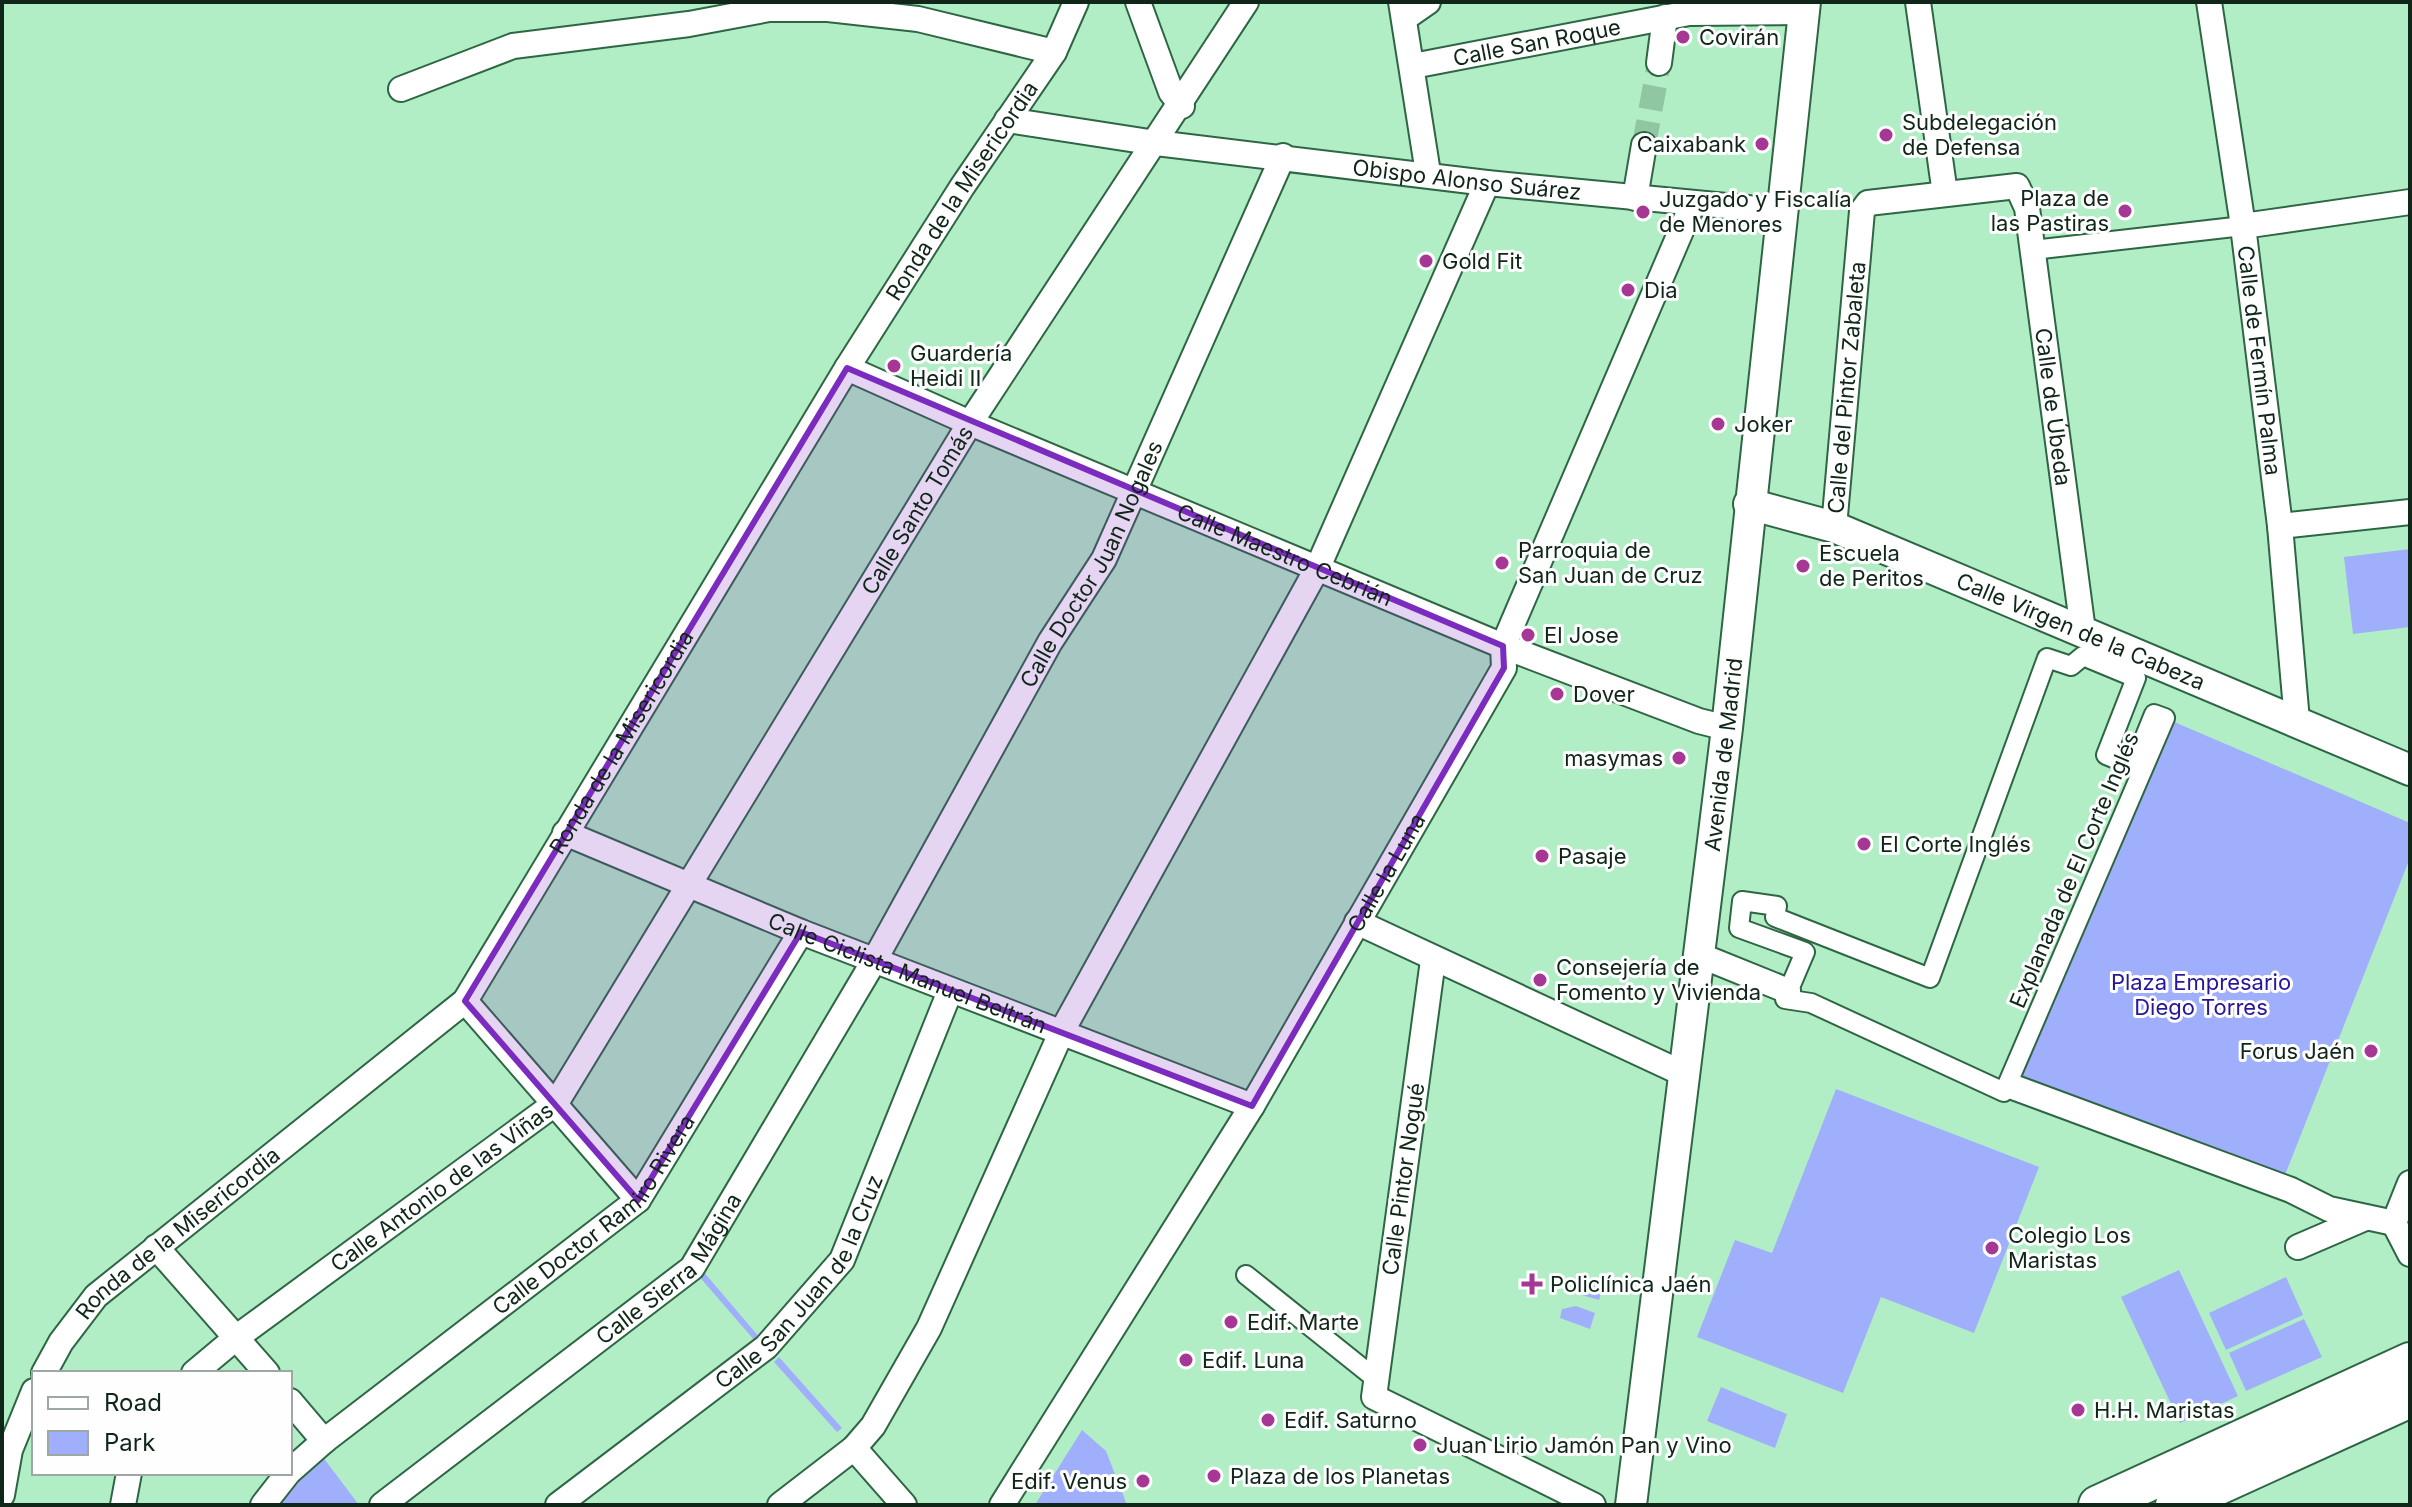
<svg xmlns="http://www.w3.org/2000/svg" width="2412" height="1507" font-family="Inter,sans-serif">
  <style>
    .green { fill: #a0affc }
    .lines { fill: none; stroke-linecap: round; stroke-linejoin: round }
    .minor-tunnel { stroke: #91c6a2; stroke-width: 24; stroke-dasharray: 24 12; stroke-linecap: butt }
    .pedestrian-casing { stroke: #2e6644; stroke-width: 22 }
    .minor-casing { stroke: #2e6644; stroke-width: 28 }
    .tertiary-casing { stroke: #2e6644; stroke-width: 34 }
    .primary-casing { stroke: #2e6644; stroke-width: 42 }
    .pedestrian { stroke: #fff; stroke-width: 18 }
    .minor { stroke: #fff; stroke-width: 24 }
    .tertiary { stroke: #fff; stroke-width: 30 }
    .primary { stroke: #fff; stroke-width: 38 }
    .marked { fill: #7b2cbf; fill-opacity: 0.2; stroke: #7b2cbf; stroke-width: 6; stroke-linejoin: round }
    .poi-dot { fill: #a63795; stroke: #fefefe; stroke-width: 3 }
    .labels { text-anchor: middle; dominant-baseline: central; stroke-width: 6; stroke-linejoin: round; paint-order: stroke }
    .poi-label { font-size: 22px; fill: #0f2618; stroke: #fefefe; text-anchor: start }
    .street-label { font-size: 22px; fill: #0f2618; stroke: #fefefe }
    .park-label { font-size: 22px; fill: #27169b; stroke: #fefefe }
  </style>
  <rect width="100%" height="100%" fill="#b2eec5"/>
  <g class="green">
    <path d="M 2410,549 L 2410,627 L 2353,634 L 2344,557 Z"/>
    <path d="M 2165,718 L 2410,823 L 2410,858 L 2283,1180 L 2013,1075 Z"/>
    <path d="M 1836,1089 L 2039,1167 L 1974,1333 L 1881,1297 L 1843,1393 L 1697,1337 L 1735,1240 L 1772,1253 Z"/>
    <path d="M 702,1270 L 760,1338 L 755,1341 L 697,1274 Z"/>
    <path d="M 2179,1270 L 2238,1396 L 2180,1423 L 2121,1297 Z"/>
    <path d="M 1576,1277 L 1603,1286 L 1599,1300 L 1575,1293 L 1572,1286 Z"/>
    <path d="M 2286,1277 L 2303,1315 L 2226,1350 L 2209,1313 Z"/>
    <path d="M 1576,1306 L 1595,1313 L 1590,1329 L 1560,1318 L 1562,1309 Z"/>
    <path d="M 2304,1319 L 2322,1357 L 2246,1391 L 2229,1353 Z"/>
    <path d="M 779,1357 L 842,1428 L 837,1432 L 774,1362 Z"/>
    <path d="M 1721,1387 L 1787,1414 L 1775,1448 L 1707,1421 Z"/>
    <path d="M 1082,1430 L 1106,1451 L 1127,1505 L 1035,1505 Z"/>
    <path d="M 322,1456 L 359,1505 L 278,1505 Z"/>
  </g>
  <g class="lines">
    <path class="minor-tunnel" d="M 1644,145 L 1659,63"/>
    <g class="pedestrian-casing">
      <g id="pedestrian">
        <path d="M 2033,250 L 2243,226"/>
        <path d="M 2083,656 L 2136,678 L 2106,755 L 2133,766 L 2154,714 L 2165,718 L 2004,1092 L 1811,1003 L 1785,999 L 1805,952 L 1739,928 L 1742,901 L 1777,906 L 1775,917 L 1930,978 L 2047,658 L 2071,666 Z"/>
        <path d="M 1246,1275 L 1376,1379"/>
      </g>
    </g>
    <g class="minor-casing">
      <g id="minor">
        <path d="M 1138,2 L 1171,92 L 1182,106"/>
        <path d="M 1401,2 L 1428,173"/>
        <path d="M 1918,2 L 1945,194"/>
        <path id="s1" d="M 2209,2 L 2243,226 L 2280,526 L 2297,721"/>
        <path d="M 1405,18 L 1428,2"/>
        <path d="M 1659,63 L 1665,17"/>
        <path id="s2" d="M 1413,66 L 1689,13 L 1803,12"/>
        <path d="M 401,89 L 513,46 L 689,24 L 769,9 L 828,9 L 918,19 L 1054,52"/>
        <path id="s3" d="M 1007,120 L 1156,143 L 1487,183 L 1780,211"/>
        <path d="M 1635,198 L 1644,145"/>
        <path d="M 2243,226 L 2410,202"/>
        <path id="s4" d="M 847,368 L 970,423 L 1503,646 L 1699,721 L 1727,728"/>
        <path d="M 2280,526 L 2410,512"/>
        <path id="s5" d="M 1834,527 L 1862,211 L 1868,203 L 2017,186 L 2027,208 L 2083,631"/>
        <path id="s6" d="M 565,833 L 801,932 L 1252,1106"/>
        <path d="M 1357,922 L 1684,1074"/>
        <path d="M 1699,955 L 1788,991"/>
        <path d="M 1433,960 L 1374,1397 L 1593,1505"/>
        <path d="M 465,1001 L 638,1200"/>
        <path d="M 2013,1087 L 2291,1190 L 2329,1209 L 2394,1223"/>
        <path d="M 2410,1183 L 2394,1223 L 2410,1254"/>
        <path d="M 156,1247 L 267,1373"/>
        <path d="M 2298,1247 L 2363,1219"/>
        <path id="s7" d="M 44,1373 L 61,1342 L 96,1296 L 465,1001 L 847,368 L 962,187 L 1054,52 L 1076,2"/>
        <path id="s8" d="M 194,1373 L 237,1337 L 556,1103 L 970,423 L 1246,2"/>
        <path d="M 290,1401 L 324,1441"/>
        <path d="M 854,1448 L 904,1505"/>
        <path id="s9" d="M 290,1471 L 324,1441 L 638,1200 L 801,932"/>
        <path d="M 2,1495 L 10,1450 L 34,1391"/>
        <path d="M 123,1505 L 129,1473"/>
        <path d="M 263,1505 L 288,1473"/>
        <path id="s10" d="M 382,1505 L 692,1268 L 874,961 L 1050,642 L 1104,559 L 1283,156"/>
        <path id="s11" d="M 558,1505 L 766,1347 L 842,1260 L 950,991"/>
        <path d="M 780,1505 L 854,1448 L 873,1426 L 929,1328 L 1062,1031 L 1318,567 L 1487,183"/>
        <path id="s12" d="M 1002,1505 L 1252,1106 L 1504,668 L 1503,646 L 1693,203"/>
      </g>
    </g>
    <g class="tertiary-casing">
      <g id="tertiary">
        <path id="s13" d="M 1749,504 L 1834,527 L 2410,770"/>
        <path id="s14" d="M 1631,1505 L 1727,728 L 1805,2"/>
      </g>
    </g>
    <g class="primary-casing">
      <g id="primary">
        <path d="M 2098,1505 L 2410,1362"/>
        <path d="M 2175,1505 L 2410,1398"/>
      </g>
    </g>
    <use href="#pedestrian" class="pedestrian"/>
    <use href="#minor" class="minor"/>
    <use href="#tertiary" class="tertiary"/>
    <use href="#primary" class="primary"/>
  </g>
  <path class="marked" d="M 847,368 L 1503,646 L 1504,668 L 1252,1106 L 801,932 L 638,1200 L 465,1001 Z"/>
  <g class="poi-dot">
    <circle cx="1683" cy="37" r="8"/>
    <circle cx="1886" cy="135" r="8"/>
    <circle cx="1762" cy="144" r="8"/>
    <circle cx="2125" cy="211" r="8"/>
    <circle cx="1643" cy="212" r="8"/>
    <circle cx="1426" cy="261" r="8"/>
    <circle cx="1628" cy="290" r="8"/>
    <circle cx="894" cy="366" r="8"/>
    <circle cx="1718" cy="424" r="8"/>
    <circle cx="1502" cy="563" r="8"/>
    <circle cx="1803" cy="566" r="8"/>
    <circle cx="1528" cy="635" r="8"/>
    <circle cx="1557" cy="694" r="8"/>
    <circle cx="1679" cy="758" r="8"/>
    <circle cx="1864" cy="844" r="8"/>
    <circle cx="1542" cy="856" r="8"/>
    <circle cx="1540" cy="980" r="8"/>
    <circle cx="2371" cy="1051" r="8"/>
    <circle cx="1992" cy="1248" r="8"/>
    <path d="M1528 1272h8v8h8v8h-8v8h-8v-8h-8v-8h8z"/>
    <circle cx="1231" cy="1322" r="8"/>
    <circle cx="1186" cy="1360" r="8"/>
    <circle cx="2078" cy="1410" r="8"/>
    <circle cx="1268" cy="1420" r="8"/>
    <circle cx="1420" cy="1445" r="8"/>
    <circle cx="1214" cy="1476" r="8"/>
    <circle cx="1143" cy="1481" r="8"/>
  </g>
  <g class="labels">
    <g class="poi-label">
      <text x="1699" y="37">Covirán</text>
      <text x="1902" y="122">Subdelegación<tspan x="1902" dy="25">de Defensa</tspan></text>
      <text x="1746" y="144" text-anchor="end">Caixabank</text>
      <text x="2109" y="198" text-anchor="end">Plaza de<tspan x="2109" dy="25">las Pastiras</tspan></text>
      <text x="1659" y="199">Juzgado y Fiscalía<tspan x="1659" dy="25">de Menores</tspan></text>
      <text x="1442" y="261">Gold Fit</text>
      <text x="1644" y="290">Dia</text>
      <text x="910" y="353">Guardería<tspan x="910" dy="25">Heidi II</tspan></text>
      <text x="1734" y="424">Joker</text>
      <text x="1518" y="550">Parroquia de<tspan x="1518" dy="25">San Juan de Cruz</tspan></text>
      <text x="1819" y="553">Escuela<tspan x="1819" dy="25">de Peritos</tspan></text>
      <text x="1544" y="635">El Jose</text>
      <text x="1573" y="694">Dover</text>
      <text x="1663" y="758" text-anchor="end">masymas</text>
      <text x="1880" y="844">El Corte Inglés</text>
      <text x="1558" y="856">Pasaje</text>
      <text x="1556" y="967">Consejería de<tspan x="1556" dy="25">Fomento y Vivienda</tspan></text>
      <text x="2355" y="1051" text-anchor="end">Forus Jaén</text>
      <text x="2008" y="1235">Colegio Los<tspan x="2008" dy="25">Maristas</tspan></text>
      <text x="1550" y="1284">Policlínica Jaén</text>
      <text x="1247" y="1322">Edif. Marte</text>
      <text x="1202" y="1360">Edif. Luna</text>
      <text x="2094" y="1410">H.H. Maristas</text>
      <text x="1284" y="1420">Edif. Saturno</text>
      <text x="1436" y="1445">Juan Lirio Jamón Pan y Vino</text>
      <text x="1230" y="1476">Plaza de los Planetas</text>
      <text x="1127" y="1481" text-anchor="end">Edif. Venus</text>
    </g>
    <g class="street-label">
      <text stroke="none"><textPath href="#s2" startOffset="126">Calle San Roque</textPath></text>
      <text stroke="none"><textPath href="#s3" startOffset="464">Obispo Alonso Suárez</textPath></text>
      <text stroke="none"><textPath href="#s7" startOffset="1516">Ronda de la Misericordia</textPath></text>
      <text stroke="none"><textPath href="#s1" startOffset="362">Calle de Fermín Palma</textPath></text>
      <text stroke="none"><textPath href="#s5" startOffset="140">Calle del Pintor Zabaleta</textPath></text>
      <text stroke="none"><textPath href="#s5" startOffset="702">Calle de Úbeda</textPath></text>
      <text stroke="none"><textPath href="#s8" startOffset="1146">Calle Santo Tomás</textPath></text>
      <text stroke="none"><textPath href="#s4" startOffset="476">Calle Maestro Cebrián</textPath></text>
      <text stroke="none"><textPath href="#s10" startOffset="1200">Calle Doctor Juan Nogales</textPath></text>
      <text stroke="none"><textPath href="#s13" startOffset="356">Calle Virgen de la Cabeza</textPath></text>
      <text stroke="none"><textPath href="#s7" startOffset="868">Ronda de la Misericordia</textPath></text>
      <text stroke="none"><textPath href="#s14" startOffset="756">Avenida de Madrid</textPath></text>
      <text transform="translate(2074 870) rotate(-67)">Explanada de El Corte Inglés</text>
      <text stroke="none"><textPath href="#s12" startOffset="740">Calle la Luna</textPath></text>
      <text stroke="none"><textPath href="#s6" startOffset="370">Calle Ciclista Manuel Beltrán</textPath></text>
      <text transform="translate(1403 1179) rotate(-82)">Calle Pintor Nogué</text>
      <text stroke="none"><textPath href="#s8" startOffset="310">Calle Antonio de las Viñas</textPath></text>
      <text stroke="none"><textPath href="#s9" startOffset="400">Calle Doctor Ramiro Rivera</textPath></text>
      <text stroke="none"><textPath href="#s7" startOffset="196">Ronda de la Misericordia</textPath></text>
      <text stroke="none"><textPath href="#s10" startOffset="374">Calle Sierra Mágina</textPath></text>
      <text stroke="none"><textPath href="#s11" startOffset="334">Calle San Juan de la Cruz</textPath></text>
    </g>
    <g class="park-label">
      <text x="2201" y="982">Plaza Empresario<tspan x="2201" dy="25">Diego Torres</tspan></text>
    </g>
  </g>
  <rect width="2412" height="1507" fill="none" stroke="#0f2618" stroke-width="8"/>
  <rect x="32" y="1371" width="260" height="104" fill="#fefefe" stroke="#9ea8a2" stroke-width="2"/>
  <rect x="48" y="1397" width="40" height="12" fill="#ffffff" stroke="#9ea8a2" stroke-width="2"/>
  <text x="104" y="1411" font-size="24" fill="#0f2618">Road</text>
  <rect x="48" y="1431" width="40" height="24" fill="#a0affc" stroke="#9ea8a2" stroke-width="2"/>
  <text x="104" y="1451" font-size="24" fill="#0f2618">Park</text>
</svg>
